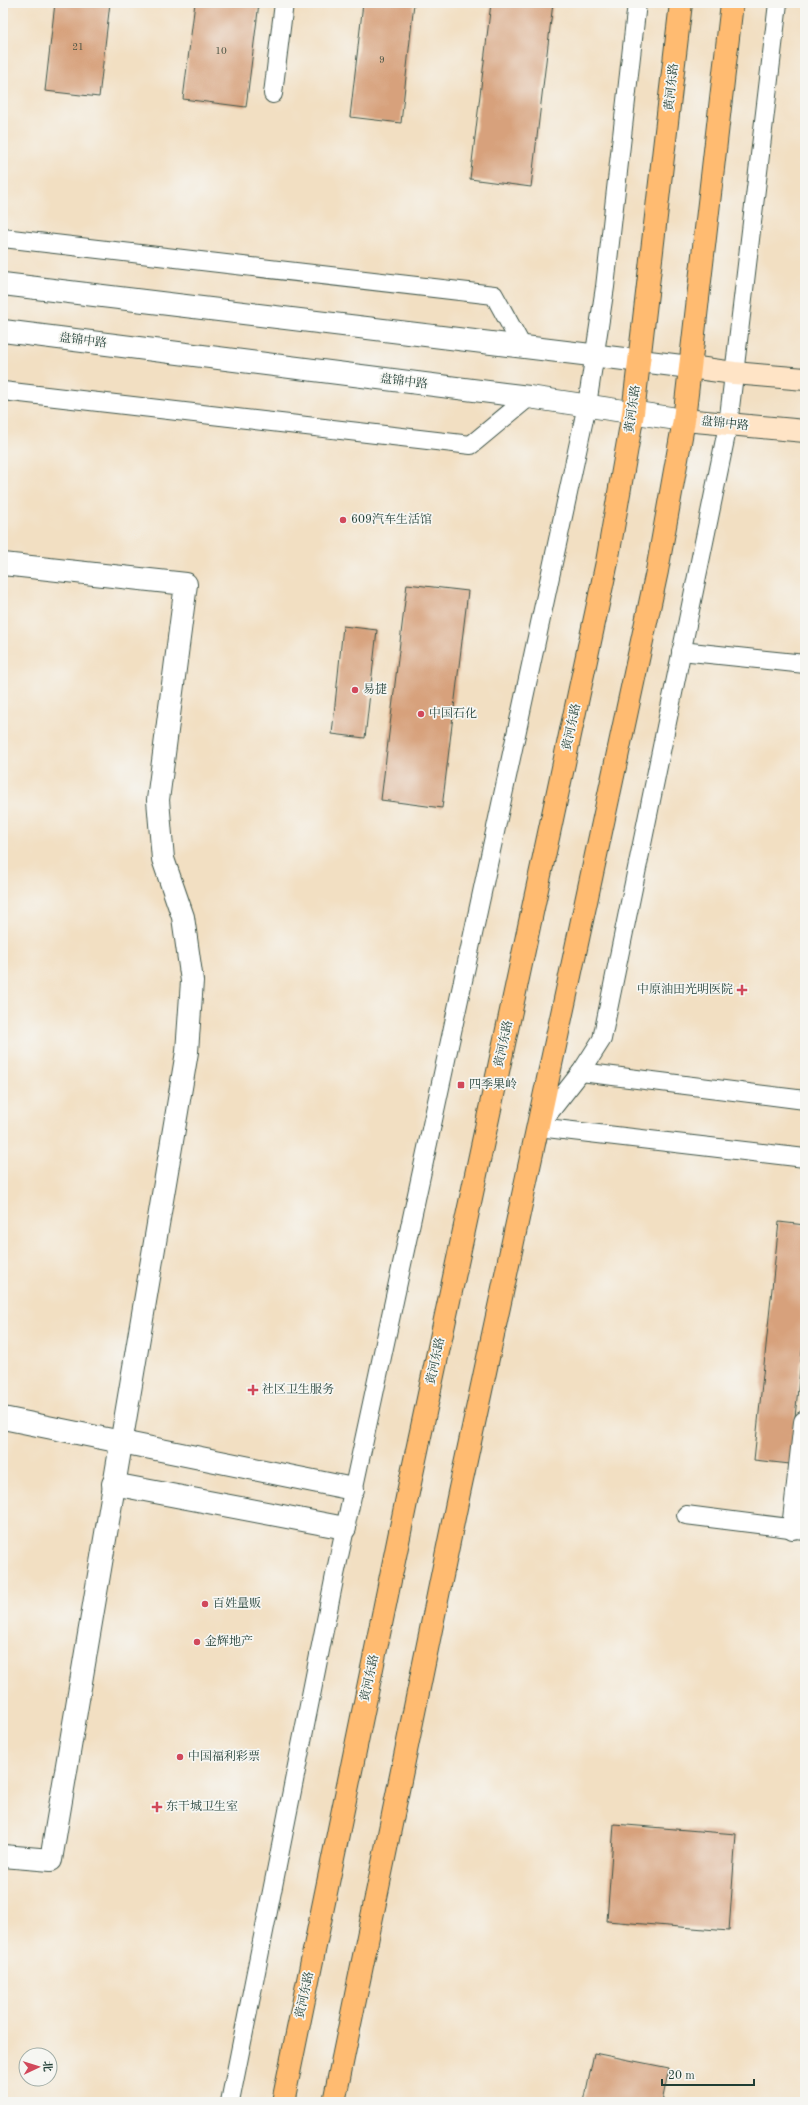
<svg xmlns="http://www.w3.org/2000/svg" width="808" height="2105" font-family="'Old Standard TT','Noto Serif SC',serif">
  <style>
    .building { fill: #d7a17c }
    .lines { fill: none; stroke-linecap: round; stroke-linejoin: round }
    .service-casing { stroke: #3f5549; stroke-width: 20 }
    .minor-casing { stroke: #3f5549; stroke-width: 24 }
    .tertiary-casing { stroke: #3f5549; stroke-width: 24 }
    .secondary-casing { stroke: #3f5549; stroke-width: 24 }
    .primary-casing { stroke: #3f5549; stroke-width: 24 }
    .service { stroke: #fff; stroke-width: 18 }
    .minor { stroke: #fff; stroke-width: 22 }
    .tertiary { stroke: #fff; stroke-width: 22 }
    .secondary { stroke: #ffe4c6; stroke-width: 22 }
    .primary { stroke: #ffbb71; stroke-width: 22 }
    .poi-dot { fill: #d1495b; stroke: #f6f6f2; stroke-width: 1.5 }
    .labels { text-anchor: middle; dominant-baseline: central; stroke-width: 3.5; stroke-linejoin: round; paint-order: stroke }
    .number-label { font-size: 10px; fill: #4d5646 }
    .street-label { font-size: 12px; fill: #1f3d34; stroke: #f6f6f2 }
    .poi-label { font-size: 12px; fill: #1f3d34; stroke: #f6f6f2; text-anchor: start }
  </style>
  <rect width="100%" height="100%" fill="#f6f6f2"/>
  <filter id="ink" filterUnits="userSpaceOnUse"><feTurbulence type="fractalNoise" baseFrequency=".025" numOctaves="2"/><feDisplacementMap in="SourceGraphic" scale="8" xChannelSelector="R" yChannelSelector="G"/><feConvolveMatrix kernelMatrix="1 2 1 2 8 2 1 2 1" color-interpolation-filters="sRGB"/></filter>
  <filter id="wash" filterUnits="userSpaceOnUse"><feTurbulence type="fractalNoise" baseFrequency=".012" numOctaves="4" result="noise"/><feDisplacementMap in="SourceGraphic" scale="16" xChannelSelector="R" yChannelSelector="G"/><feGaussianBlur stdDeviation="0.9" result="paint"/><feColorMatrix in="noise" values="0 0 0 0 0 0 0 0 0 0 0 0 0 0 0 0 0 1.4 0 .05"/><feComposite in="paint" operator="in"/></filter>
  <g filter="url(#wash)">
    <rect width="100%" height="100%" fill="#f2dfc2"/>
    <g id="blocks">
      <g class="building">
        <path d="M 55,3 L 110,3 L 99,97 L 45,91 Z"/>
        <path d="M 195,3 L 259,3 L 246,107 L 183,99 Z"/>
        <path d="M 363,3 L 414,3 L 401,123 L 350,117 Z"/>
        <path d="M 491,3 L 553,3 L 531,187 L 470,179 Z"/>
        <path d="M 407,584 L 468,591 L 442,808 L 381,800 Z"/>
        <path d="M 343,626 L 377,630 L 365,738 L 332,734 Z"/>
        <path d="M 779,1222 L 805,1225 L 805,1323 L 790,1464 L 754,1460 Z"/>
        <path d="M 614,1824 L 736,1834 L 729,1931 L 607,1921 Z"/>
        <path d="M 594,2053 L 669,2068 L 662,2102 L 584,2102 Z"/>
      </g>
    </g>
  </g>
  <g filter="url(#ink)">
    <use href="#blocks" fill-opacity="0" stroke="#3f5549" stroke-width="1"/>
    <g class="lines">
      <g class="service-casing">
        <g id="service">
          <path d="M 273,94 L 284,3"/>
          <path d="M 3,238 L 494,295 L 522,346"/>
          <path d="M 3,391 L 471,445 L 529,397"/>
          <path d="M 681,651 L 805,664"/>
          <path d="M 581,1072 L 805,1100"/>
          <path d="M 538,1127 L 581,1072 L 602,1039 L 728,425 L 778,3"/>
          <path d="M 538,1127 L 805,1158"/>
          <path d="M 686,1515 L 805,1530"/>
          <path d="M 230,2102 L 335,1575 L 587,405 L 605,287 L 637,3"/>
        </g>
      </g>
      <g class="minor-casing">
        <g id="minor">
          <path d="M 3,564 L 186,584 L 158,800 L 163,859 L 183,917 L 192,981 L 187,1052 L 51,1860 L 3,1856"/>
          <path d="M 3,1418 L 353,1489"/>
          <path d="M 113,1484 L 345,1528"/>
          <path d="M 793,1528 L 805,1422"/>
        </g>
      </g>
      <g class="tertiary-casing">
        <g id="tertiary">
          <path d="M 3,284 L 690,367"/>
          <path d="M 3,331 L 529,397 L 684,420"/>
        </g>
      </g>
      <g class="secondary-casing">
        <g id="secondary">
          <path d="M 690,367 L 734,373 L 805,379"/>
          <path d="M 684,420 L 805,431"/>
        </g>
      </g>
      <g class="primary-casing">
        <g id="primary">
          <path d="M 283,2102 L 410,1483 L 607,562 L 633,413 L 681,3"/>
          <path d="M 334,2102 L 459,1493 L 657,571 L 684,420 L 732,3"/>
        </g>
      </g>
      <use href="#service" class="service"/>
      <use href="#minor" class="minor"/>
      <use href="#tertiary" class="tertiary"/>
      <use href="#secondary" class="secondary"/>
      <use href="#primary" class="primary"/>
    </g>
  </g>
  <g class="poi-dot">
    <circle cx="343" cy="520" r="4"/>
    <circle cx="355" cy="690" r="4"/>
    <circle cx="421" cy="714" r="4"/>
    <path d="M740 984h4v4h4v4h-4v4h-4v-4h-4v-4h4z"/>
    <rect x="457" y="1081" width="8" height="8" rx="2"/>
    <path d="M251 1384h4v4h4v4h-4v4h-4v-4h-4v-4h4z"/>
    <circle cx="205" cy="1604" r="4"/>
    <circle cx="197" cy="1642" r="4"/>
    <circle cx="180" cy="1757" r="4"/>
    <path d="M155 1801h4v4h4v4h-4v4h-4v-4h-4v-4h4z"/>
  </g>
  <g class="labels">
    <g class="number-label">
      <text x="78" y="47">21</text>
      <text x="221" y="51">10</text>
      <text x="382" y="60">9</text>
    </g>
    <g class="street-label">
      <text transform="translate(672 87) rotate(-84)">黄河东路</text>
      <text transform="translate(83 341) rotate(7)">盘锦中路</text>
      <text transform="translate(404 382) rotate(7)">盘锦中路</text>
      <text transform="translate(633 409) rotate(-82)">黄河东路</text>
      <text transform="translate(725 424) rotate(6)">盘锦中路</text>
      <text transform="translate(572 727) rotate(-78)">黄河东路</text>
      <text transform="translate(504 1044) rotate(-78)">黄河东路</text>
      <text transform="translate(436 1361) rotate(-78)">黄河东路</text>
      <text transform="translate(370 1678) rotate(-78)">黄河东路</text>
      <text transform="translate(305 1995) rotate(-78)">黄河东路</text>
    </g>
    <g class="poi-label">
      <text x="351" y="520">609汽车生活馆</text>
      <text x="363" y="690">易捷</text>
      <text x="429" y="714">中国石化</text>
      <text x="733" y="990" text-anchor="end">中原油田光明医院</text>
      <text x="469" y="1085">四季果岭</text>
      <text x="262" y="1390">社区卫生服务</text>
      <text x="213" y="1604">百姓量贩</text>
      <text x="205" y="1642">金辉地产</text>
      <text x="188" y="1757">中国福利彩票</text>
      <text x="166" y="1807">东干城卫生室</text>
    </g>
  </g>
  <rect width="808" height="2105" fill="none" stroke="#f6f6f2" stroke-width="16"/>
  <g transform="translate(38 2067) rotate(86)"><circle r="19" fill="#f6f6f2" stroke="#a0aca6"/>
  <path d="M0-3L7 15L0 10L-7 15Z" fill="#d1495b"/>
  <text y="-6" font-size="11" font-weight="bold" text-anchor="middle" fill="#1f3d34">北</text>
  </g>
  <path d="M662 2079v6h92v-6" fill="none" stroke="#1f3d34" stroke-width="2"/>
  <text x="668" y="2079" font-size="12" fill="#1f3d34" stroke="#f6f6f2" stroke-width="3" paint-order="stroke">20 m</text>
</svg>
